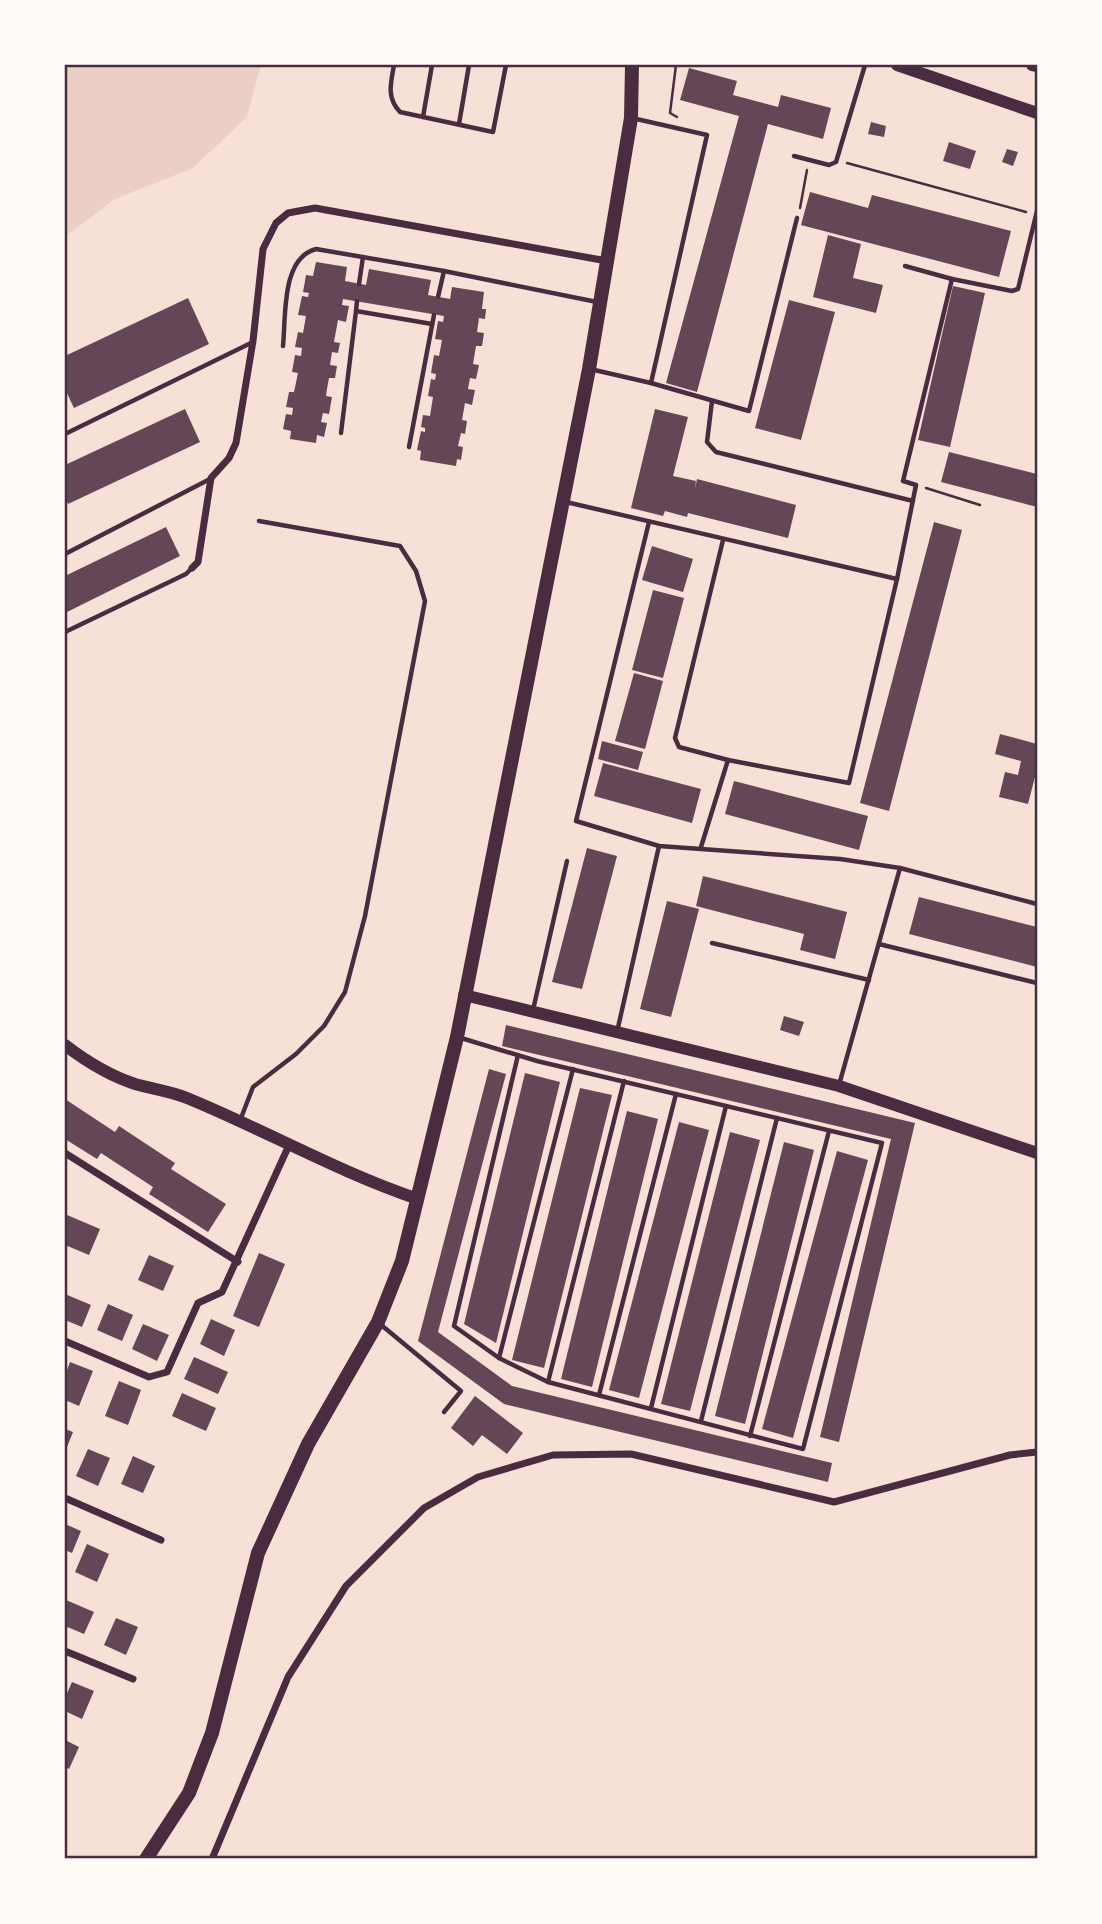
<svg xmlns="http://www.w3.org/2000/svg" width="1102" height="1924" font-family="Montserrat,sans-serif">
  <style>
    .green { fill: #ebcfc5 }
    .building { fill: #644757 }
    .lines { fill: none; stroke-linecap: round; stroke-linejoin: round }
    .path { stroke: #4a2c40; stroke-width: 2.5 }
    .service { stroke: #4a2c40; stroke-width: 4.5 }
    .minor { stroke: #4a2c40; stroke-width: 7 }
    .tertiary { stroke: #4a2c40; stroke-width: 12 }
    .secondary { stroke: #4a2c40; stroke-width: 14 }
    .neatline { fill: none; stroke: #4a2c40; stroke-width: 2.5 }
  </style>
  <rect width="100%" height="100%" fill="#f7e1d7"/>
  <path class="green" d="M 65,65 L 261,65 L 247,117 L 193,168 L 115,199 L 65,237 Z"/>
  <g class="building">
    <path d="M 689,68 L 737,81 L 733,95 L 778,107 L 781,95 L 831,108 L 823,139 L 768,124 L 697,392 L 666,383 L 739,116 L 680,100 Z"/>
    <path d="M 871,122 L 886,126 L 884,137 L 868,134 Z"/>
    <path d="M 949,142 L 976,151 L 970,169 L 943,161 Z"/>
    <path d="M 1007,149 L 1018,152 L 1013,166 L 1002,162 Z"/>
    <path d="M 810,192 L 868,208 L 872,195 L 1011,231 L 999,277 L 801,225 Z"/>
    <path d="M 828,235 L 861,244 L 853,278 L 883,285 L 876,313 L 813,297 Z"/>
    <path d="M 316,262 L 347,267 L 345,281 L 366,285 L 369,269 L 431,280 L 428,295 L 450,299 L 452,287 L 484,292 L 482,309 L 486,309 L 485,319 L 479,318 L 477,332 L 484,333 L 482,346 L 476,346 L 473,364 L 479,365 L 476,379 L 470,378 L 468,389 L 475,390 L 472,405 L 465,403 L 462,420 L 467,421 L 465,434 L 461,433 L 458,446 L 463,447 L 461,460 L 457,459 L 456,466 L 420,460 L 421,451 L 417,450 L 421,431 L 425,432 L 425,428 L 421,427 L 423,415 L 430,416 L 433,397 L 428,396 L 431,379 L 435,380 L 436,374 L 431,373 L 434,355 L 439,356 L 442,340 L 435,339 L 438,321 L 443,322 L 444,316 L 343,299 L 342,305 L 349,306 L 346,322 L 338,320 L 334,342 L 340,343 L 338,353 L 332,352 L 330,365 L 337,366 L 335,378 L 329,378 L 327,389 L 326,396 L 332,397 L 329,414 L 323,413 L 321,422 L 327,423 L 324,437 L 317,435 L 316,443 L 290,439 L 291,431 L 283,429 L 286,414 L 292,415 L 293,408 L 286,407 L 289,392 L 294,392 L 298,373 L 292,372 L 295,355 L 301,356 L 302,348 L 295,347 L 298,332 L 303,333 L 306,316 L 298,315 L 302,296 L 308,297 L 309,293 L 303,292 L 306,275 L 313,276 Z"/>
    <path d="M 953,286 L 985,293 L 950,447 L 918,440 Z"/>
    <path d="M 188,298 L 209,344 L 74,408 L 65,389 L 65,356 Z"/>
    <path d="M 789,300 L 835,312 L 801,440 L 755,428 Z"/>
    <path d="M 185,409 L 200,442 L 68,504 L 65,496 L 65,465 Z"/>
    <path d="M 655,409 L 688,417 L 673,476 L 696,481 L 695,489 L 697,479 L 796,505 L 788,538 L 688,513 L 687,517 L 665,511 L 663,516 L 631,508 Z"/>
    <path d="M 949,452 L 1037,474 L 1037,507 L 941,482 Z"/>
    <path d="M 934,522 L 962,530 L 889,811 L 860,803 Z"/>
    <path d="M 166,527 L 180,556 L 65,613 L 65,576 Z"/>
    <path d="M 652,546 L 693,559 L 683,592 L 642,580 Z"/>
    <path d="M 653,590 L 684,598 L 663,678 L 632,670 Z"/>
    <path d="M 634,673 L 663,681 L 645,749 L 615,741 Z"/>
    <path d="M 1000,734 L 1037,744 L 1037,769 L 1028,804 L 999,797 L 1005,772 L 1018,775 L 1021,761 L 995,754 Z"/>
    <path d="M 602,741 L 643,752 L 638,770 L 598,759 Z"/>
    <path d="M 603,763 L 701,789 L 692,823 L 594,796 Z"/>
    <path d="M 734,781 L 868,816 L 859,850 L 725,814 Z"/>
    <path d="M 587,848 L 617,856 L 582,989 L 552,982 Z"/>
    <path d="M 703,876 L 847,912 L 835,959 L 800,950 L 804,934 L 696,906 Z"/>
    <path d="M 919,897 L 1037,927 L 1037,967 L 909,934 Z"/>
    <path d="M 667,901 L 699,909 L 671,1017 L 640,1009 Z"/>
    <path d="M 784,1016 L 804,1022 L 799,1036 L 780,1030 Z"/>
    <path d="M 506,1025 L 915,1123 L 839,1442 L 820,1437 L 891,1139 L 502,1046 Z"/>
    <path d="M 489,1069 L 506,1074 L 438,1332 L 512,1386 L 832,1463 L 828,1482 L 504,1404 L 418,1341 Z"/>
    <path d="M 525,1073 L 560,1082 L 496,1343 L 464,1324 Z"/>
    <path d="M 580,1088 L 612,1095 L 544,1368 L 512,1360 Z"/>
    <path d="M 65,1099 L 115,1132 L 119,1126 L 175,1163 L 171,1169 L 226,1204 L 208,1232 L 149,1194 L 153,1187 L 101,1153 L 97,1159 L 65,1139 Z"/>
    <path d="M 627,1111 L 658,1119 L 592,1387 L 561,1379 Z"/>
    <path d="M 679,1122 L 709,1130 L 639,1398 L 609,1390 Z"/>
    <path d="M 730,1132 L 760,1140 L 690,1411 L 661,1404 Z"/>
    <path d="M 784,1142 L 814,1150 L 745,1424 L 715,1416 Z"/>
    <path d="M 837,1151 L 868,1160 L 793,1438 L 762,1429 Z"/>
    <path d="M 67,1215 L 100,1229 L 89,1255 L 65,1245 Z"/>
    <path d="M 259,1253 L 285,1264 L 259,1327 L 233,1316 Z"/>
    <path d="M 149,1255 L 174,1266 L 163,1291 L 138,1280 Z"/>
    <path d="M 65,1294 L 91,1305 L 82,1327 L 65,1320 Z"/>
    <path d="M 108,1304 L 133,1315 L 122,1341 L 97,1330 Z"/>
    <path d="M 211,1319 L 235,1330 L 224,1356 L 200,1344 Z"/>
    <path d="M 143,1324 L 169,1335 L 157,1361 L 132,1349 Z"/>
    <path d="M 194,1357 L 228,1372 L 218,1394 L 184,1379 Z"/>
    <path d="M 70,1362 L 93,1371 L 79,1406 L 65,1400 L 65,1376 Z"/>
    <path d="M 119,1381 L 141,1390 L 128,1425 L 105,1416 Z"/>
    <path d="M 182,1393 L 216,1408 L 206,1431 L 172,1416 Z"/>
    <path d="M 475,1396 L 523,1433 L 507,1454 L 482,1435 L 473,1446 L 451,1428 Z"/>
    <path d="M 65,1429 L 73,1432 L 65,1452 Z"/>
    <path d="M 88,1449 L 110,1458 L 98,1486 L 76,1476 Z"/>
    <path d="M 133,1456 L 155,1466 L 143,1493 L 121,1484 Z"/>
    <path d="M 65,1524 L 81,1531 L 72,1553 L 65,1550 Z"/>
    <path d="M 87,1544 L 109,1554 L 97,1582 L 75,1572 Z"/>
    <path d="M 66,1600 L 94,1612 L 84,1634 L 65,1626 Z"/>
    <path d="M 116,1618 L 138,1627 L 126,1655 L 104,1645 Z"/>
    <path d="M 72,1682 L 94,1691 L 82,1719 L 65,1711 L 65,1698 Z"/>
    <path d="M 65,1740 L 79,1747 L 69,1769 L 65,1767 Z"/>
  </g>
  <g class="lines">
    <g class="path">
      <path d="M 676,65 L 670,113 L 677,117"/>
      <path d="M 847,163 L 1026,212"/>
      <path d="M 800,208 L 807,170"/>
      <path d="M 926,488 L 980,505"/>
    </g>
    <g class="service">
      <path d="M 394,65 C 391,83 386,97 400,112 L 493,132 L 506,65"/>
      <path d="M 423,117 L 432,65"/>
      <path d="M 459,124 L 469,65"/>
      <path d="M 794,156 L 829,165 L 836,162 L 865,65"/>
      <path d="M 905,266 L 952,279"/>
      <path d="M 359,284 L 363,257"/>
      <path d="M 438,297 L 444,271"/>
      <path d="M 357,301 L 356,311 L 432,324"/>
      <path d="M 283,346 C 286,317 281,258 316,249 L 444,271 L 597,302"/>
      <path d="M 590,369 L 651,383 L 707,135 L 632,118"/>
      <path d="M 651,383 L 749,411 L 797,218"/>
      <path d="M 712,401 L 707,442 L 716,452 L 913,501"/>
      <path d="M 341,433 L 356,311"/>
      <path d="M 65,434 L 253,342"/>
      <path d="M 409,447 L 434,315"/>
      <path d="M 566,502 L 897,579 L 916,485 L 903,481 L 952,279 L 1012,291 L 1018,289 L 1037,211"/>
      <path d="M 649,522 L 576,821 L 659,846 L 840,859 L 900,868"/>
      <path d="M 65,554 L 210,479"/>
      <path d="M 65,632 L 186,574 L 192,568"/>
      <path d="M 728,760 L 849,783 L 897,579"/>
      <path d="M 701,847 L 728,760 L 679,747 L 675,738 L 723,540"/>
      <path d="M 712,943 L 869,980"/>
      <path d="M 879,944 L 1037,983"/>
      <path d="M 533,1010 L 567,861"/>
      <path d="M 617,1032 L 659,846"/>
      <path d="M 461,1038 L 537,1061 L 882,1143 L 803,1449 L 548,1382 L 499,1358 L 454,1326 L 518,1055"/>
      <path d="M 839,1085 L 900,868 L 1037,904"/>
      <path d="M 241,1118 L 253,1087 L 296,1054 L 324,1026 L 345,992 L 365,916 L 425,601 L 416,571 L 400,546 L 259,521"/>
      <path d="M 380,1324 L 461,1391 L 444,1412"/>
      <path d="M 499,1358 L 573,1069"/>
      <path d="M 548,1382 L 624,1081"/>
      <path d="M 599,1395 L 676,1094"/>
      <path d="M 651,1408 L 726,1106"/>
      <path d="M 701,1421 L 777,1118"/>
      <path d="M 750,1436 L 829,1131"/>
    </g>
    <g class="minor">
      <path d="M 192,568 L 198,562 L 211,478 L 229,458 L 236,443 L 253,341 L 263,249 L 276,223 L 288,213 L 315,208 L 607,261"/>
      <path d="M 65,1153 L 238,1262"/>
      <path d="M 65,1341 L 149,1377 L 167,1372 L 198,1303 L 222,1292 L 290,1143"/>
      <path d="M 65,1498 L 161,1540"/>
      <path d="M 65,1651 L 133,1679"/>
      <path d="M 212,1859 L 288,1677 L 346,1586 L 424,1508 L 478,1477 L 553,1455 L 631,1454 L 834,1502 L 1010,1455 L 1037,1452"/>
    </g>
    <g class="tertiary">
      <path d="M 897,65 L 1037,113"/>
      <path d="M 1032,65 L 1037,66"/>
      <path d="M 464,995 L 839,1086 L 1037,1153"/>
      <path d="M 65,1045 C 87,1062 108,1075 135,1084 C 152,1089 170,1091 187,1098 C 265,1130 338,1172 418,1199"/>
    </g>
    <path class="secondary" d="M 146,1859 L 189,1793 L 212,1733 L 258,1553 L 308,1444 L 378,1322 L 402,1261 L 457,1037 L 589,369 L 631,118 L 632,65"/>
  </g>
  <rect width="1102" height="1924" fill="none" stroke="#fffaf5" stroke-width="133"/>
  <rect x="66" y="66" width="970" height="1791" class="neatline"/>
</svg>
